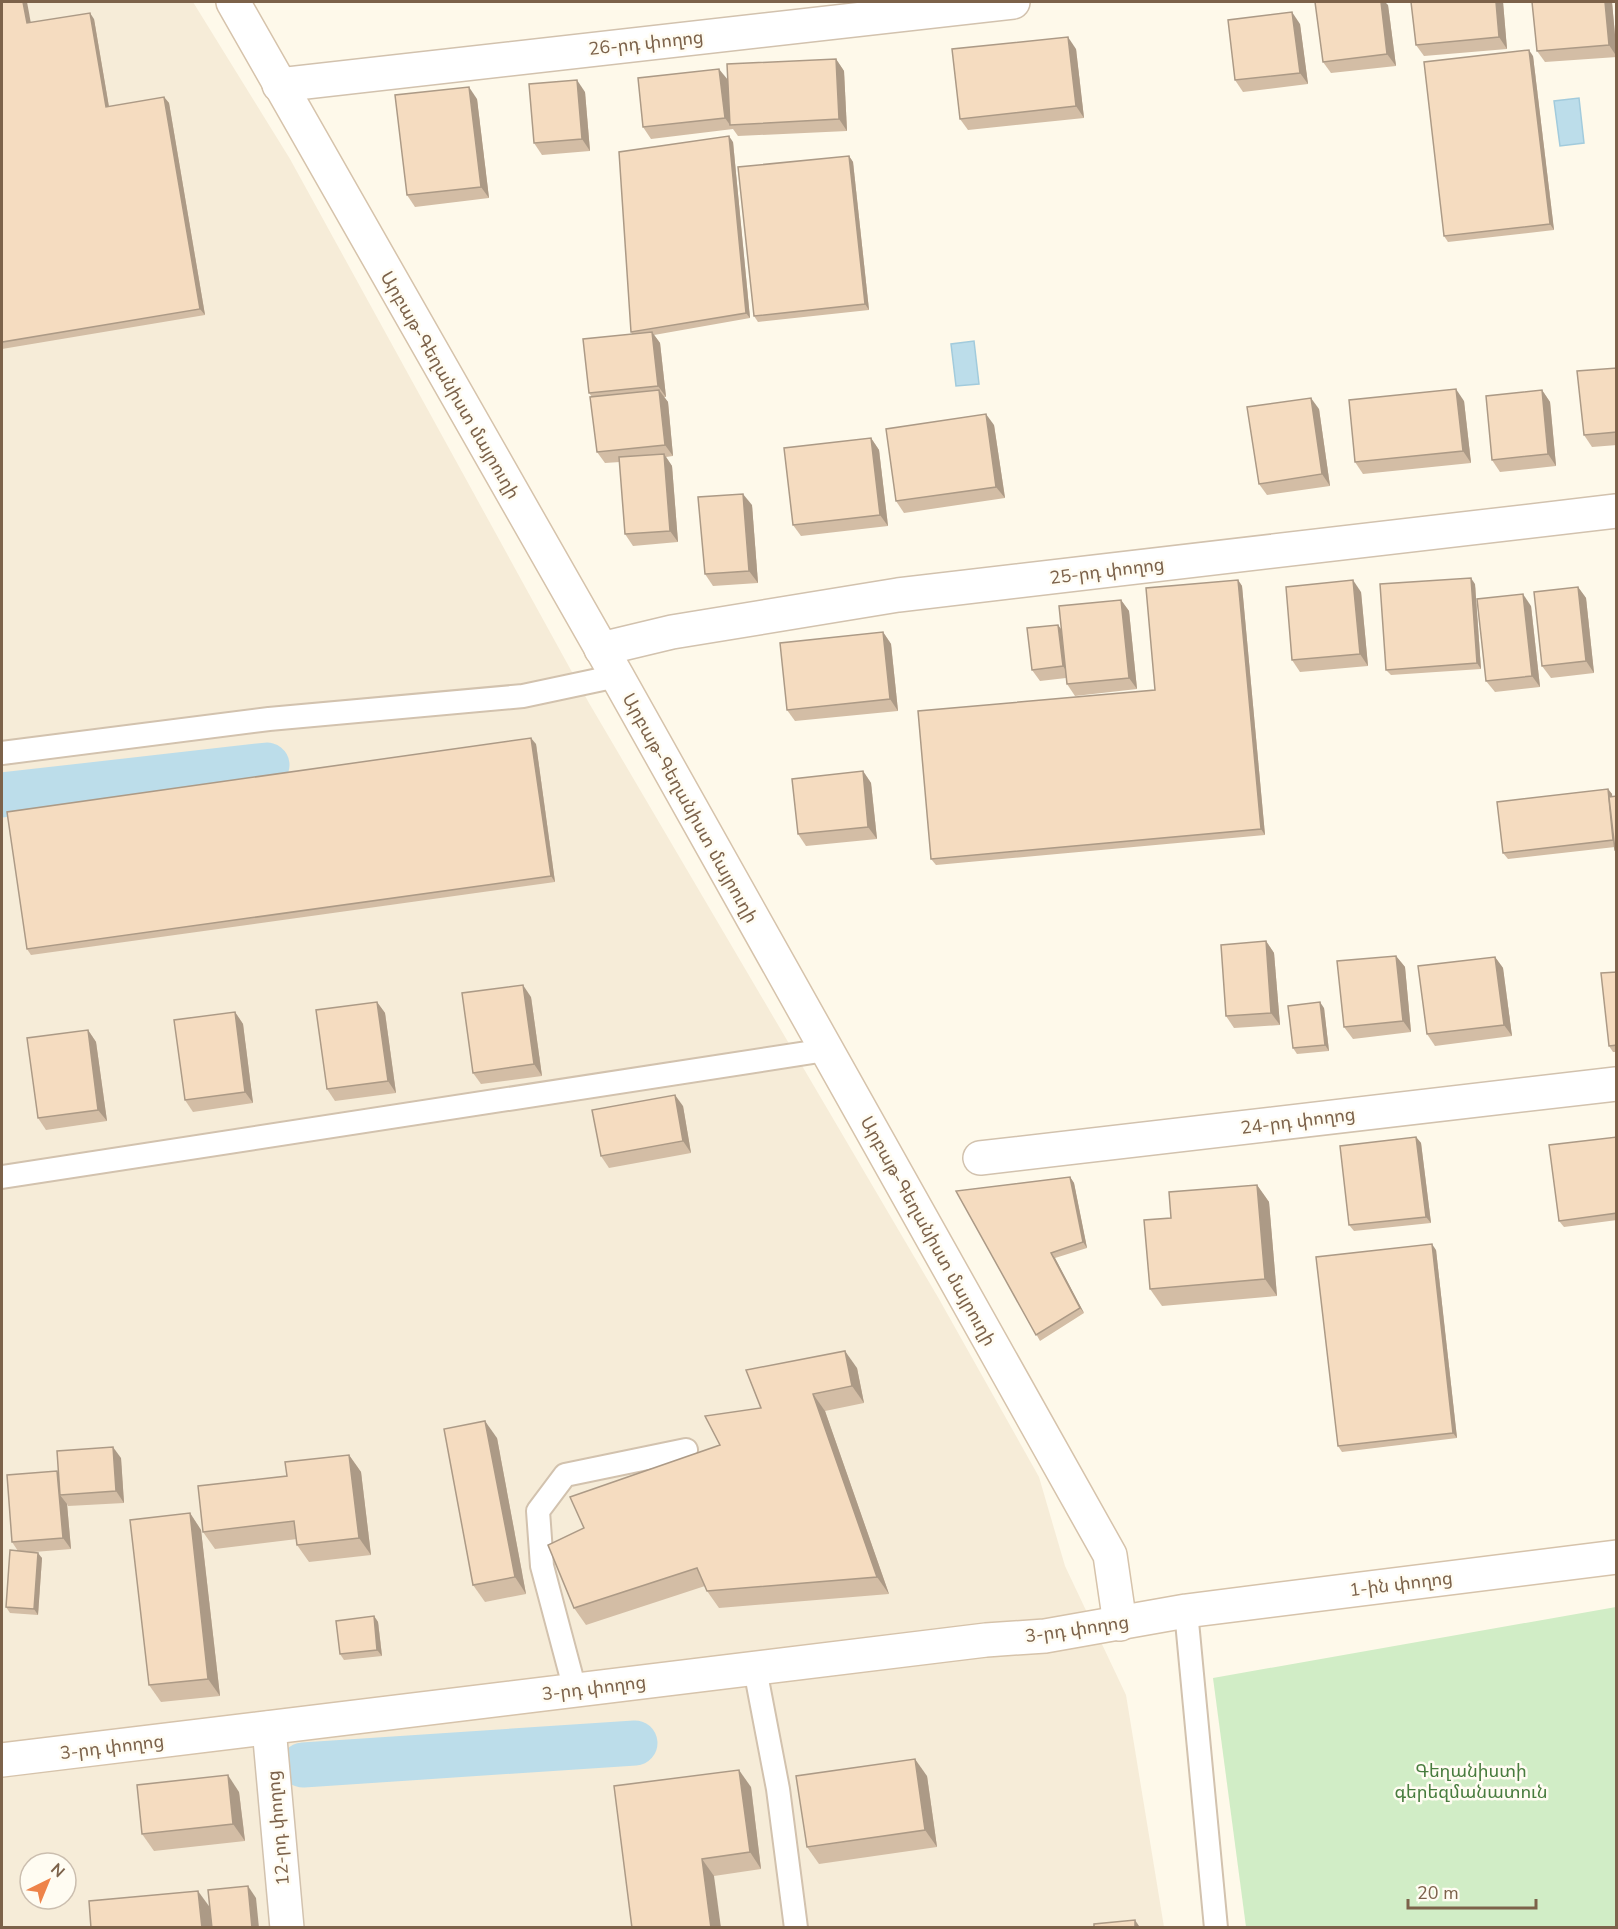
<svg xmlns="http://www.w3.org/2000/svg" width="1618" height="1929" font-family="'Nunito Sans','Noto Sans Armenian',sans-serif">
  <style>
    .residential { fill: #f6ecd8; fill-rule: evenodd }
    .green { fill: #d1edc6 }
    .water { fill: #bcddea; stroke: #a2cbdc; stroke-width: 1.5 }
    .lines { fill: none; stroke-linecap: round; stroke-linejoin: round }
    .canal { stroke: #bcddea; stroke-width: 45 }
    .lane-casing { stroke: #d2c2ae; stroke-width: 26 }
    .street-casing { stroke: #d2c2ae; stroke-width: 36 }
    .secondary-casing { stroke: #d6c3ab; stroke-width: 36 }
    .lane { stroke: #fff; stroke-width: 22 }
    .street { stroke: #fff; stroke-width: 33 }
    .secondary { stroke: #fff; stroke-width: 33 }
    .wall { fill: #d3bda5 }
    .shaded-wall { fill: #ac9a86 }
    .building { fill: #f5dcc0; stroke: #ac9a86; stroke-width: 1.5 }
    .labels { text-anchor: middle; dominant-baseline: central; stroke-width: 5; stroke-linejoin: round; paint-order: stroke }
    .street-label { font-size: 18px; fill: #7c624a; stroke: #fffcf2 }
    .park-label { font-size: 18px; fill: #487c3e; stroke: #fffcf2 }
  </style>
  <rect width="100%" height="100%" fill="#fef9ea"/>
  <path class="residential" d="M 2,2 L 193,2 L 290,159 L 589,703 L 939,1299 L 1039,1477 L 1065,1566 L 1126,1695 L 1164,1927 L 2,1928 ZM 30,1863 L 66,1863 L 66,1899 L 30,1899 Z"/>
  <path class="green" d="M 1616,1607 L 1616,1927 L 1246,1927 L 1213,1678 Z"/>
  <g class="water">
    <path d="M 1579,98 L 1584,143 L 1560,146 L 1554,101 Z"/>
    <path d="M 974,341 L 979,384 L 956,386 L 951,344 Z"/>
  </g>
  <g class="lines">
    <g class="canal">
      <path d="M 2,795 L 267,765"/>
      <path d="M 303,1765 L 635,1743"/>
    </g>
    <g class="lane-casing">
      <g id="lane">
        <path d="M 2,753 L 269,719 L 523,696 L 617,676"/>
        <path d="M 2,1177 L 826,1050"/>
        <path d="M 1186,1611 L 1216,1928"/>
        <path d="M 755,1669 L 778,1789 L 796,1928"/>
        <path d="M 575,1690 L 542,1566 L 538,1511 L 565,1475 L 686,1450"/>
      </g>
    </g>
    <g class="street-casing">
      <g id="street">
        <path d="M 279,85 L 1013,2"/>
        <path d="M 601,649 L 672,632 L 898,595 L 1616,511"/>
        <path d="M 980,1158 L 1616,1084"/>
        <path d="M 269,1728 L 287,1928"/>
      </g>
    </g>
    <g class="secondary-casing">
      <g id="secondary">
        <path d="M 233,2 L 617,676 L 1110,1555 L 1120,1624"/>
        <path d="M 2,1760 L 986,1640 L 1045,1636 L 1186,1611 L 1616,1557"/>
      </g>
    </g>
    <use href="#lane" class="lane"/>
    <use href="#street" class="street"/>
    <use href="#secondary" class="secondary"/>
  </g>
  <g class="wall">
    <path d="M 2,2 L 30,23 L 94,19 L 109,107 L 164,97 L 169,103 L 205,315 L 2,349 Z"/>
    <path d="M 439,2 L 453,2 L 441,3 Z"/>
    <path d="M 496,2 L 516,2 L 498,3 Z"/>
    <path d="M 1411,2 L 1503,2 L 1507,49 L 1424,56 L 1416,45 Z"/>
    <path d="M 1532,2 L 1612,2 L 1617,57 L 1545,62 L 1537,51 Z"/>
    <path d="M 1388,5 L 1396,66 L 1331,73 L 1323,62 Z"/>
    <path d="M 1300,24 L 1308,84 L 1243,92 L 1235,80 Z"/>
    <path d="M 1076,49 L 1084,118 L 968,130 L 960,119 Z"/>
    <path d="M 1533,56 L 1554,230 L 1448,242 L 1444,236 Z"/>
    <path d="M 836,59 L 844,71 L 847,131 L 738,136 L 733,129 L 651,139 L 643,127 L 728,80 Z"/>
    <path d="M 585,92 L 590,151 L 542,155 L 534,143 Z"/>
    <path d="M 477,99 L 489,198 L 415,207 L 407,195 Z"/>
    <path d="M 733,142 L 750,318 L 654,335 L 660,343 L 666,397 L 664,397 L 668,402 L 673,456 L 666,457 L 672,466 L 678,542 L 633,546 L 625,534 L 620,462 L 605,463 L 597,452 L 592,397 L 589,393 L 632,334 L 631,332 Z"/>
    <path d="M 849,156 L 853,162 L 869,310 L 758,322 L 754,316 Z"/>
    <path d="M 1617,368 L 1617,445 L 1592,447 L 1584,435 Z"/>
    <path d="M 1542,390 L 1550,402 L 1556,466 L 1500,472 L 1492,460 Z"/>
    <path d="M 1464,401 L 1471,463 L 1363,474 L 1355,462 Z"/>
    <path d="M 1319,409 L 1330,486 L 1267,495 L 1259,484 Z"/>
    <path d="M 994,425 L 1005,498 L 904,513 L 896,501 Z"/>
    <path d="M 871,438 L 879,450 L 888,526 L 801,536 L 793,525 Z"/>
    <path d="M 752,505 L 758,583 L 713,586 L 705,574 Z"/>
    <path d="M 1238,580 L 1242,586 L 1265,835 L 936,865 L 931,859 L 1155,690 Z"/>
    <path d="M 1475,584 L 1481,669 L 1391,675 L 1386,670 Z"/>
    <path d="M 1578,587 L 1586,598 L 1594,673 L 1551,678 L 1542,666 Z"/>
    <path d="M 1361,592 L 1368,666 L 1300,672 L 1292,660 Z"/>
    <path d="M 1121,600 L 1129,611 L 1137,689 L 1075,696 L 1067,684 L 1066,678 L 1040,681 L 1032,670 L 1058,625 L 1061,629 Z"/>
    <path d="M 1531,606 L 1540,687 L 1495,692 L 1486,681 Z"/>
    <path d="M 883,632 L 891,644 L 898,711 L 795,721 L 787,710 Z"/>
    <path d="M 536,744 L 555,882 L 31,955 L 27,949 Z"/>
    <path d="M 863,771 L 871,783 L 877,839 L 806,846 L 798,834 Z"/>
    <path d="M 1608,789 L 1612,794 L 1612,797 L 1617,796 L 1617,852 L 1615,847 L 1508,859 L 1503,853 Z"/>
    <path d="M 1266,941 L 1274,953 L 1280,1025 L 1234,1028 L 1226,1016 Z"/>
    <path d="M 1396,956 L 1405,967 L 1411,1032 L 1353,1039 L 1344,1027 Z"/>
    <path d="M 1495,957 L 1503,968 L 1512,1036 L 1435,1046 L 1427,1034 Z"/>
    <path d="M 1617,972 L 1617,1052 L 1613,1052 L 1609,1046 Z"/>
    <path d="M 531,997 L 542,1076 L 481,1084 L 473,1073 Z"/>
    <path d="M 377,1002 L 385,1013 L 396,1093 L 335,1101 L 327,1089 Z"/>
    <path d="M 1324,1008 L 1329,1051 L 1297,1054 L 1293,1048 Z"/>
    <path d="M 235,1012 L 243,1024 L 253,1103 L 193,1112 L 185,1100 Z"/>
    <path d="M 88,1030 L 96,1042 L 107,1121 L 46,1130 L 38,1118 Z"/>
    <path d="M 683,1106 L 691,1153 L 609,1168 L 601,1156 Z"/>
    <path d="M 1416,1137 L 1421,1143 L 1431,1223 L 1354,1231 L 1349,1225 Z"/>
    <path d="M 1617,1137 L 1617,1220 L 1564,1227 L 1559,1221 Z"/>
    <path d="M 1070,1177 L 1074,1183 L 1087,1248 L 1055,1258 L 1084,1313 L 1040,1341 L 956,1191 Z"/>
    <path d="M 1257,1185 L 1269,1202 L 1277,1296 L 1162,1306 L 1150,1289 L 1171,1218 Z"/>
    <path d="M 1436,1250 L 1457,1438 L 1342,1452 L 1338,1446 Z"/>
    <path d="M 857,1368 L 864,1403 L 825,1411 L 889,1594 L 719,1608 L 707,1591 L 705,1586 L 586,1625 L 574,1608 L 584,1528 L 720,1445 L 761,1408 Z"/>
    <path d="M 497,1438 L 526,1594 L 485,1602 L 473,1585 Z"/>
    <path d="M 349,1455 L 361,1472 L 371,1555 L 309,1562 L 297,1545 L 297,1539 L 215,1549 L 203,1532 L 287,1476 Z"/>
    <path d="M 121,1458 L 124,1503 L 68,1506 L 67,1504 L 71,1549 L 34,1552 L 42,1558 L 38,1615 L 10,1613 L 6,1607 L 18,1551 L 12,1542 L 57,1471 L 58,1474 Z"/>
    <path d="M 190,1513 L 201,1530 L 220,1696 L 161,1702 L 149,1685 Z"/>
    <path d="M 374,1616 L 378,1622 L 382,1656 L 344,1660 L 340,1654 Z"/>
    <path d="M 927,1776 L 937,1847 L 819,1864 L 807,1847 Z"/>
    <path d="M 751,1787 L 761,1869 L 714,1876 L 632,1928 Z"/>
    <path d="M 239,1792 L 245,1841 L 154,1851 L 142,1834 Z"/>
  </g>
  <g class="shaded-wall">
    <path d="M 23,2 L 27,2 L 32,29 L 27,23 Z"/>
    <path d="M 1381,2 L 1385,2 L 1388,5 L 1396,66 L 1387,54 Z"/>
    <path d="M 1496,2 L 1503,2 L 1507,49 L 1499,37 Z"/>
    <path d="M 1605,2 L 1612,2 L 1617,57 L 1609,45 Z"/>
    <path d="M 1292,12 L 1300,24 L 1308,84 L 1300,73 Z"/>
    <path d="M 90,13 L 94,19 L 110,113 L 106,107 Z"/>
    <path d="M 1068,37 L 1076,49 L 1084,118 L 1076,106 Z"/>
    <path d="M 1529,50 L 1533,56 L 1554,230 L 1550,224 Z"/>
    <path d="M 836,59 L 844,71 L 847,131 L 839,119 Z"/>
    <path d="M 719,69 L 728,80 L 730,125 L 725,118 Z"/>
    <path d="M 577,80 L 585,92 L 590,151 L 582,139 Z"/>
    <path d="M 469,87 L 477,99 L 489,198 L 481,187 Z"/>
    <path d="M 164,97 L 169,103 L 205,315 L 200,309 Z"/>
    <path d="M 729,136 L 733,142 L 750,318 L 746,313 Z"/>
    <path d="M 849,156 L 853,162 L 869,310 L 865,304 Z"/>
    <path d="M 652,332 L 660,343 L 666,397 L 658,386 Z"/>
    <path d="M 1456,389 L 1464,401 L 1471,463 L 1463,451 Z"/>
    <path d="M 659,390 L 668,402 L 673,456 L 665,445 Z"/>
    <path d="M 1542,390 L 1550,402 L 1556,466 L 1548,454 Z"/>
    <path d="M 1311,398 L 1319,409 L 1330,486 L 1322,474 Z"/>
    <path d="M 986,414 L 994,425 L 1005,498 L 996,487 Z"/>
    <path d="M 871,438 L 879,450 L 888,526 L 880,515 Z"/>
    <path d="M 664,454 L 672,466 L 678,542 L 670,531 Z"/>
    <path d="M 743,494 L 752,505 L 758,583 L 749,571 Z"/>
    <path d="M 1471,578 L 1475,584 L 1481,669 L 1477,663 Z"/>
    <path d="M 1238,580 L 1242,586 L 1265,835 L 1261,829 Z"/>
    <path d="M 1353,580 L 1361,592 L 1368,666 L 1360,654 Z"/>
    <path d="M 1578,587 L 1586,598 L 1594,673 L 1586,661 Z"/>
    <path d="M 1523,594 L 1531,606 L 1540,687 L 1532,676 Z"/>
    <path d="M 1121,600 L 1129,611 L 1137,689 L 1129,678 Z"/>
    <path d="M 1058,625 L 1066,636 L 1071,678 L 1063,666 Z"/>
    <path d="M 883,632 L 891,644 L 898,711 L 890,699 Z"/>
    <path d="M 531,738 L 536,744 L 555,882 L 551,876 Z"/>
    <path d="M 863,771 L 871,783 L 877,839 L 868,827 Z"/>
    <path d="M 1608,789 L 1612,794 L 1617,845 L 1613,840 Z"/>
    <path d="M 1266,941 L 1274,953 L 1280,1025 L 1271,1013 Z"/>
    <path d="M 1396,956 L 1405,967 L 1411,1032 L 1403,1021 Z"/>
    <path d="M 1495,957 L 1503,968 L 1512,1036 L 1504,1025 Z"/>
    <path d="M 523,985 L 531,997 L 542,1076 L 534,1064 Z"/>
    <path d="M 377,1002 L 385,1013 L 396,1093 L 388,1081 Z"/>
    <path d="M 1320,1002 L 1324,1008 L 1329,1051 L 1325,1045 Z"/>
    <path d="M 235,1012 L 243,1024 L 253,1103 L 245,1092 Z"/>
    <path d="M 88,1030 L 96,1042 L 107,1121 L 98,1110 Z"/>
    <path d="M 675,1095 L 683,1106 L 691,1153 L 683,1141 Z"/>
    <path d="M 1416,1137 L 1421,1143 L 1431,1223 L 1426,1217 Z"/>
    <path d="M 1070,1177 L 1074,1183 L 1087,1248 L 1083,1242 Z"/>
    <path d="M 1257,1185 L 1269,1202 L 1277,1296 L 1265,1279 Z"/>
    <path d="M 1432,1244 L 1436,1250 L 1457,1438 L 1453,1433 Z"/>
    <path d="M 1051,1253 L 1055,1258 L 1084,1313 L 1080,1308 Z"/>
    <path d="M 845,1351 L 857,1368 L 864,1403 L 852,1386 Z"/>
    <path d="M 813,1394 L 825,1411 L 889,1594 L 877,1577 Z"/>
    <path d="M 485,1421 L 497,1438 L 526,1594 L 515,1577 Z"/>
    <path d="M 113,1447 L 121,1458 L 124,1503 L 116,1491 Z"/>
    <path d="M 349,1455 L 361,1472 L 371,1555 L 359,1538 Z"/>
    <path d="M 57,1471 L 65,1483 L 60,1495 L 67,1504 L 71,1549 L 63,1538 Z"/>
    <path d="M 190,1513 L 201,1530 L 220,1696 L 208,1679 Z"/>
    <path d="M 38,1553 L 42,1558 L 38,1615 L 34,1609 Z"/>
    <path d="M 374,1616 L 378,1622 L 382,1656 L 377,1650 Z"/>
    <path d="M 915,1759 L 927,1776 L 937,1847 L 925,1830 Z"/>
    <path d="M 739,1770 L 751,1787 L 761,1869 L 750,1852 Z"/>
    <path d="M 228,1775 L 239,1792 L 245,1841 L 233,1824 Z"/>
    <path d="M 702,1859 L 714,1876 L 721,1928 L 711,1928 Z"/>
    <path d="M 248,1886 L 256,1898 L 259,1928 L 252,1928 Z"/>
    <path d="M 198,1891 L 214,1913 L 215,1928 L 202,1928 Z"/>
    <path d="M 1135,1920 L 1139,1926 L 1139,1928 L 1135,1928 Z"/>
  </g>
  <g class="building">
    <path d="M 2,2 L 23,2 L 27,23 L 90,13 L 106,107 L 164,97 L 200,309 L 2,342 Z"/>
    <path d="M 1315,2 L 1381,2 L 1387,54 L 1323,62 Z"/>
    <path d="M 1411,2 L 1496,2 L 1499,37 L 1416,45 Z"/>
    <path d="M 1532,2 L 1605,2 L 1609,45 L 1537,51 Z"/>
    <path d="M 1292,12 L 1300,73 L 1235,80 L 1228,20 Z"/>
    <path d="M 1068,37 L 1076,106 L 960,119 L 952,49 Z"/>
    <path d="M 1529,50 L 1550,224 L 1444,236 L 1424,62 Z"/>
    <path d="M 836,59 L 839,119 L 730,125 L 727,64 Z"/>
    <path d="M 719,69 L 725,118 L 643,127 L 638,78 Z"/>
    <path d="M 577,80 L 582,139 L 534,143 L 529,84 Z"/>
    <path d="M 469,87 L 481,187 L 407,195 L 395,95 Z"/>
    <path d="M 729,136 L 746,313 L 631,332 L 619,152 Z"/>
    <path d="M 849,156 L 865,304 L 754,316 L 738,167 Z"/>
    <path d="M 652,332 L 658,386 L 589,393 L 583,339 Z"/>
    <path d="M 1617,368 L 1617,432 L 1584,435 L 1577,371 Z"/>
    <path d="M 1456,389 L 1463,451 L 1355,462 L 1349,400 Z"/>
    <path d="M 659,390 L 665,445 L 597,452 L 590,397 Z"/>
    <path d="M 1542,390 L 1548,454 L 1492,460 L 1486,396 Z"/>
    <path d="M 1311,398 L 1322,474 L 1259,484 L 1247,407 Z"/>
    <path d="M 986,414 L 996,487 L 896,501 L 886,429 Z"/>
    <path d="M 871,438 L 880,515 L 793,525 L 784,448 Z"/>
    <path d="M 664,454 L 670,531 L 625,534 L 619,457 Z"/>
    <path d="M 743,494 L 749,571 L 705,574 L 698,497 Z"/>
    <path d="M 1471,578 L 1477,663 L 1386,670 L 1380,584 Z"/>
    <path d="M 1238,580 L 1261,829 L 931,859 L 918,711 L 1155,690 L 1146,588 Z"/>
    <path d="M 1353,580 L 1360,654 L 1292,660 L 1286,587 Z"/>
    <path d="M 1578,587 L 1586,661 L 1542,666 L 1534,592 Z"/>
    <path d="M 1523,594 L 1532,676 L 1486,681 L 1477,599 Z"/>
    <path d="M 1121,600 L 1129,678 L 1067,684 L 1059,606 Z"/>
    <path d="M 1058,625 L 1063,666 L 1032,670 L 1027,628 Z"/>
    <path d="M 883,632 L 890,699 L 787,710 L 780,643 Z"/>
    <path d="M 531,738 L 551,876 L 27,949 L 7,812 Z"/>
    <path d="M 863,771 L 868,827 L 798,834 L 792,779 Z"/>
    <path d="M 1608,789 L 1613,840 L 1503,853 L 1497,802 Z"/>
    <path d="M 1617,796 L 1617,850 L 1615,850 L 1609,797 Z"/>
    <path d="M 1266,941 L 1271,1013 L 1226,1016 L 1221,945 Z"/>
    <path d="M 1396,956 L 1403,1021 L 1344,1027 L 1337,961 Z"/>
    <path d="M 1495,957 L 1504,1025 L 1427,1034 L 1418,966 Z"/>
    <path d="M 1617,972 L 1617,1045 L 1609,1046 L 1601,973 Z"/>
    <path d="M 523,985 L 534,1064 L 473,1073 L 462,993 Z"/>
    <path d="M 377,1002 L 388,1081 L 327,1089 L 316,1010 Z"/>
    <path d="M 1320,1002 L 1325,1045 L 1293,1048 L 1288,1006 Z"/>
    <path d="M 235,1012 L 245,1092 L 185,1100 L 174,1020 Z"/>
    <path d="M 88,1030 L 98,1110 L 38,1118 L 27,1038 Z"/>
    <path d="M 675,1095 L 683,1141 L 601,1156 L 592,1110 Z"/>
    <path d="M 1416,1137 L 1426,1217 L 1349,1225 L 1340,1146 Z"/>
    <path d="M 1617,1137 L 1617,1213 L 1559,1221 L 1549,1145 Z"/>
    <path d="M 1070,1177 L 1083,1242 L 1051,1253 L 1080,1308 L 1036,1335 L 956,1191 Z"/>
    <path d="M 1257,1185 L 1265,1279 L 1150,1289 L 1144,1220 L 1171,1218 L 1169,1192 Z"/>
    <path d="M 1432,1244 L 1453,1433 L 1338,1446 L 1316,1257 Z"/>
    <path d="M 845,1351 L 852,1386 L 813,1394 L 877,1577 L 707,1591 L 697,1568 L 574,1608 L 548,1545 L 584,1528 L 570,1497 L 720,1445 L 705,1416 L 761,1408 L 746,1370 Z"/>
    <path d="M 485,1421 L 515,1577 L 473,1585 L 444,1429 Z"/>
    <path d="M 113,1447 L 116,1491 L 60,1495 L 57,1451 Z"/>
    <path d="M 349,1455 L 359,1538 L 297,1545 L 294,1521 L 203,1532 L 198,1486 L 287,1476 L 285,1462 Z"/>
    <path d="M 57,1471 L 63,1538 L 12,1542 L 7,1475 Z"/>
    <path d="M 190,1513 L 208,1679 L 149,1685 L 130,1520 Z"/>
    <path d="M 10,1550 L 38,1553 L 34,1609 L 6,1607 Z"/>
    <path d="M 374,1616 L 377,1650 L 340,1654 L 336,1621 Z"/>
    <path d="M 915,1759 L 925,1830 L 807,1847 L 796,1776 Z"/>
    <path d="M 739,1770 L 750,1852 L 702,1859 L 711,1928 L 632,1928 L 614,1786 Z"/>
    <path d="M 228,1775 L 233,1824 L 142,1834 L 137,1785 Z"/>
    <path d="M 248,1886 L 252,1928 L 212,1928 L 208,1890 Z"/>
    <path d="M 198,1891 L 202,1928 L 91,1928 L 89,1901 Z"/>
    <path d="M 1135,1920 L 1135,1928 L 1094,1928 L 1094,1924 Z"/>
  </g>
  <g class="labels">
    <g class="street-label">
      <text transform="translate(646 43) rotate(-6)">26-րդ փողոց</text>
      <text transform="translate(450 385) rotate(60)">Արբաթ-Գեղանիստ մայրուղի</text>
      <text transform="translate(1107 571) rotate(-7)">25-րդ փողոց</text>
      <text transform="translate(690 808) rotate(61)">Արբաթ-Գեղանիստ մայրուղի</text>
      <text transform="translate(1298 1121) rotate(-7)">24-րդ փողոց</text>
      <text transform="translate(928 1231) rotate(61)">Արբաթ-Գեղանիստ մայրուղի</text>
      <text transform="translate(1401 1584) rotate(-7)">1-ին փողոց</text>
      <text transform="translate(1077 1629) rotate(-8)">3-րդ փողոց</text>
      <text transform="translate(594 1688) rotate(-7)">3-րդ փողոց</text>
      <text transform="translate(112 1747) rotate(-7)">3-րդ փողոց</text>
      <text transform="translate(278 1828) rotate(-95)">12-րդ փողոց</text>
    </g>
    <g class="park-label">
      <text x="1471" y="1771">Գեղանիստի<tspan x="1471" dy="21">գերեզմանատուն</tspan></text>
    </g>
  </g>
  <rect width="1618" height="1929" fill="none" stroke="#7c624a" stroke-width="6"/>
  <g transform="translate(48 1881) rotate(43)"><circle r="28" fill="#fffcf2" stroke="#cbbeaf" stroke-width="1.5"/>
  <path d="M0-4.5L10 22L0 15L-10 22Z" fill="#ee8349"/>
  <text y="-9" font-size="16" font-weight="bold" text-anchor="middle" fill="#7c624a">N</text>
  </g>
  <path d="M1408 1899v9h128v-9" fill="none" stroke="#7c624a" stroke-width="3"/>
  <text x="1417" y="1899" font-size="18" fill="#7c624a" stroke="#fffcf2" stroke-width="4.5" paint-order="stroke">20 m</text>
</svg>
